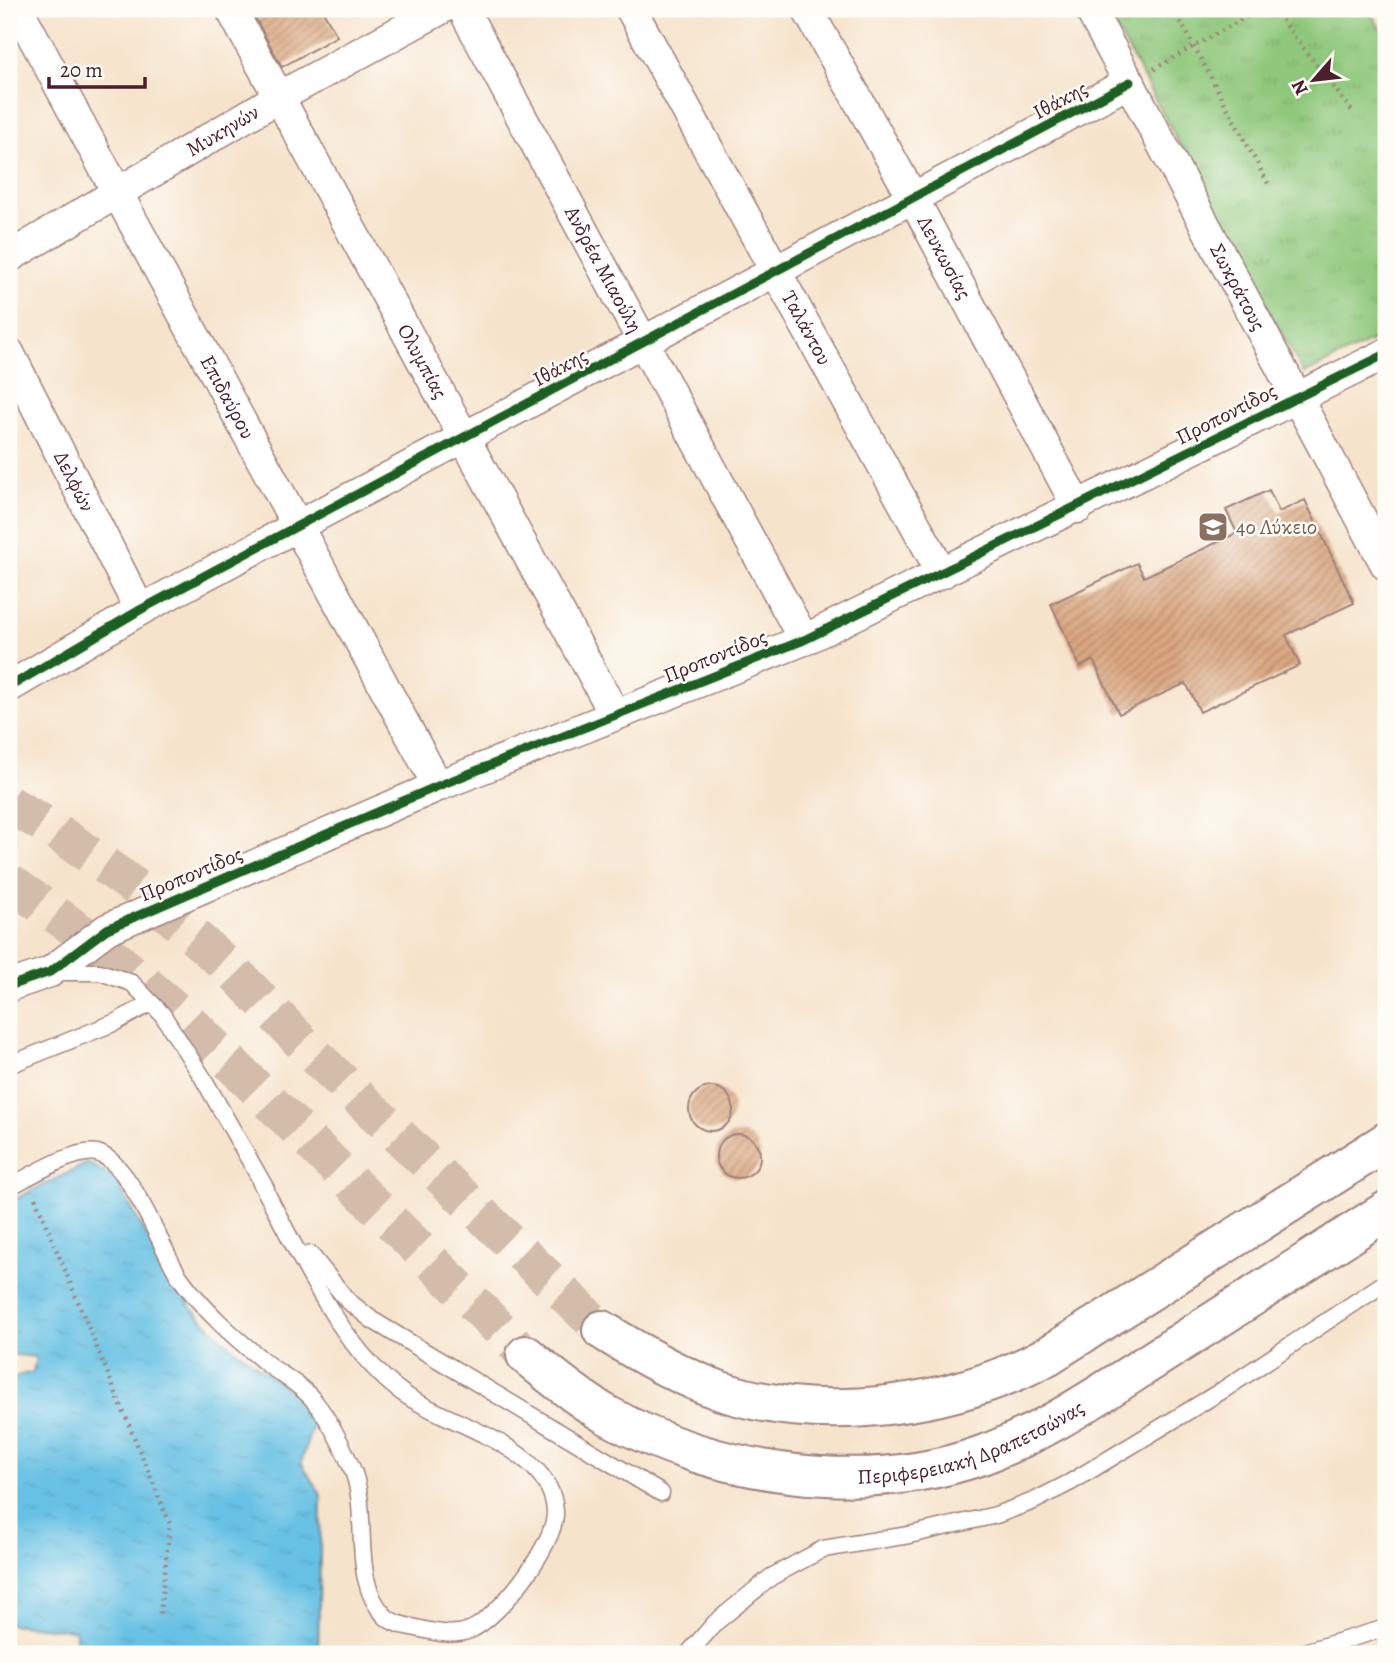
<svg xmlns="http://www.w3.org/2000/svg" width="1395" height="1663" font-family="Alegreya,serif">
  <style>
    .grass { fill: url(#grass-tufts); stroke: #6c7454; stroke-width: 2 }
    .water { fill: url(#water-ripples); stroke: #587088; stroke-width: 2 }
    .building { fill: url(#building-hatch) }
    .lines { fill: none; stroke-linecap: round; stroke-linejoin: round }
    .primary-tunnel { stroke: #d4bcab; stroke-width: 38; stroke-dasharray: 38 19; stroke-linecap: butt }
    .lane-casing { stroke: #a0817b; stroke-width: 19 }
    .street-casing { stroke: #a0817b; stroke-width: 33 }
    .primary-casing { stroke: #a0817b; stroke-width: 42 }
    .path { stroke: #a0817b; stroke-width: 4.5; stroke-dasharray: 2 5; stroke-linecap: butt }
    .lane { stroke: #fff; stroke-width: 16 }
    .street { stroke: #fff; stroke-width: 30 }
    .primary { stroke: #fff; stroke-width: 38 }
    .cycleway-casing { stroke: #fdfcf7; stroke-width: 13 }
    .cycleway { stroke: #1b5e20; stroke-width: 9 }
    .labels { text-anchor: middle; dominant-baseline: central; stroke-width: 5; stroke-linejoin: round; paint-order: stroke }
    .street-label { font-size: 21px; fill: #4a1f2b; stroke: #fdfcf7 }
    .education-label { font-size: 21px; fill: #785e54; stroke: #fdfcf7; text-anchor: start }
  </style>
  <defs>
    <pattern id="grass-tufts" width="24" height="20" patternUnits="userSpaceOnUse" patternTransform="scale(1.75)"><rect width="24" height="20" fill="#8fc87c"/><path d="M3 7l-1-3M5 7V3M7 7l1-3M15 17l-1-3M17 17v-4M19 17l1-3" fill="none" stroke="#7dab6b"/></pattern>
    <pattern id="water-ripples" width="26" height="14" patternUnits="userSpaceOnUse" patternTransform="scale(1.75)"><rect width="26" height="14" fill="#66c1e4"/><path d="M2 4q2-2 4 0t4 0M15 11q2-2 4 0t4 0" fill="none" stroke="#5aa5c4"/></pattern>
    <pattern id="building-hatch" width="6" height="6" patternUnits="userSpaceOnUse" patternTransform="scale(1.75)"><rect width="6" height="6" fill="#daa780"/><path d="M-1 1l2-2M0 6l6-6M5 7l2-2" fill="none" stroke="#b38769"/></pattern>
  </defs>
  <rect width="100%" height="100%" fill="#fdfcf7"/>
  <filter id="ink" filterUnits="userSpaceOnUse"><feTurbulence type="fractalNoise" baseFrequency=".0143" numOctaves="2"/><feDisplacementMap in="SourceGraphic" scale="14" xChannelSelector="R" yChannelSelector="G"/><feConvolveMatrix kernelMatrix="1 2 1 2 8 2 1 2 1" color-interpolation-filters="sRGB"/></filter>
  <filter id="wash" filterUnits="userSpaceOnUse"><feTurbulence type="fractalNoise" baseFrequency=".00686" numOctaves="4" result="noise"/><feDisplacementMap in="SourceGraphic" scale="28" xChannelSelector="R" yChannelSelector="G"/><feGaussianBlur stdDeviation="1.57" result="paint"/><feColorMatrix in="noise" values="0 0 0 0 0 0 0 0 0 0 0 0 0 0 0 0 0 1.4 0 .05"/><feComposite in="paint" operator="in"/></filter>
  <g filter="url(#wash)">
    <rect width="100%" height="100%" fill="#f6e3cb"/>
    <path class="grass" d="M 1106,9 L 1368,9 L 1386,37 L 1386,334 L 1304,374 Z"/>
    <path class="water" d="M 88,1163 L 115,1178 L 153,1248 L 192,1308 L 222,1339 L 297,1396 L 313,1423 L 301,1463 L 321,1495 L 318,1654 L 79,1654 L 75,1630 L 9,1624 L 9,1378 L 33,1372 L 36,1357 L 9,1354 L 9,1202 Z"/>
    <g id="blocks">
      <g class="building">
        <path d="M 250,9 L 322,9 L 337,36 L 282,67 Z"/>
        <path d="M 1269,490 L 1279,512 L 1305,500 L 1354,603 L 1286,635 L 1300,665 L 1200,712 L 1186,683 L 1119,714 L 1093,660 L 1080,667 L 1051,604 L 1137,563 L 1144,577 L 1237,533 L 1226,510 Z"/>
        <circle cx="711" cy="1109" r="22"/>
        <circle cx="738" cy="1156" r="22"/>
      </g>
    </g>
  </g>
  <g filter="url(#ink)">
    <use href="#blocks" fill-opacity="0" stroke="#a0817b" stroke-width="2"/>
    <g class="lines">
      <g class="primary-tunnel">
        <path d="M 9,804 L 54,830 L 147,895 L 232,970 L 311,1052 L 602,1330"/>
        <path d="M 9,882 L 100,946 L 185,1018 L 526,1355"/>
      </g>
      <g class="lane-casing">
        <g id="lane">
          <path d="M 53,972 L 100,972 L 132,983 L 162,1014 L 203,1078 L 266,1189"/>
          <path d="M 9,1065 L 116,1022 L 151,1003"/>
          <path d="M 9,1187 C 29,1177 75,1148 97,1153 C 131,1162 160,1247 179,1276 C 203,1310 234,1337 266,1363 C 281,1375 302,1385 314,1401 C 330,1420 341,1443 351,1466 C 372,1512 348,1578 385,1616 C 392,1624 406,1626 416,1628 C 434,1632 453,1637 470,1630 C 499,1618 557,1543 555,1511 C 551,1446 448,1425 404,1394 C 339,1348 298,1250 260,1181"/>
          <path d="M 310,1254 L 347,1300 L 372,1320 L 661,1493"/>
          <path d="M 688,1654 L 715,1623 L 771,1577 L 823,1549 L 909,1535 L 996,1515 L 1034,1501 L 1071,1482 L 1223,1390 L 1386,1282"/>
          <path d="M 1297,1654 L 1386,1628"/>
        </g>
      </g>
      <g class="street-casing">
        <g id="street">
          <path id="s1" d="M 18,9 L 438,786"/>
          <path id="s2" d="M 231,9 L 615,715"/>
          <path id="s3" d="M 463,9 L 804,640"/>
          <path id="s4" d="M 631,9 L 942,573"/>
          <path id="s5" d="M 807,9 L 913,198 L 1078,508"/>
          <path id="s6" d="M 1090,9 L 1386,565"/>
          <path id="s7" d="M 9,257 L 279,97 L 441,9"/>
          <path id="s8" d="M 9,353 L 140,610"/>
          <path d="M 9,687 L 140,610 L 1130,82"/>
          <path d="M 9,986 L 50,972 L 107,929 L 438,786 L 804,640 L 1386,354"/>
        </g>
      </g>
      <g class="primary-casing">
        <g id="primary">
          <path d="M 602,1330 C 640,1354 679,1376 721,1391 C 823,1425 956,1406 1049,1355 L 1386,1142"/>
          <path id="s9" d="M 526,1355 C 552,1377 578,1398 607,1415 C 714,1475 866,1497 982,1455 C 1046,1432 1101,1393 1158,1357 C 1234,1308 1310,1260 1386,1211"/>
        </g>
      </g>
      <g class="path">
        <path d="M 1174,9 L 1270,187"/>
        <path d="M 1273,9 L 1353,112"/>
        <path d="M 1154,69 L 1260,9"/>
        <path d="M 35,1198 L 170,1524 L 160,1614"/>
      </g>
      <use href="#lane" class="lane"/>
      <use href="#street" class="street"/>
      <use href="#primary" class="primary"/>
      <g class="cycleway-casing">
        <g id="cycleway">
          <path d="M 9,687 L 140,610 L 1130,82"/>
          <path d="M 9,986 L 50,972 L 107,929 L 438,786 L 804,640 L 1386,354"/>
        </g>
      </g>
      <use href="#cycleway" class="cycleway"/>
    </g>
  </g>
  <defs>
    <g id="school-square" transform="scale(1.575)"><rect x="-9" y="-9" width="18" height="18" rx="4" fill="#8d6e63" stroke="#fdfcf7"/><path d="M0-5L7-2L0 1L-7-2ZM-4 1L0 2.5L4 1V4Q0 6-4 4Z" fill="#fff"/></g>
  </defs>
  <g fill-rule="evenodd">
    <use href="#school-square" x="1213" y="527"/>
  </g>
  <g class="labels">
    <g class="street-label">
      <text transform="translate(1060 100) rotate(-28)">Ιθάκης</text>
      <text stroke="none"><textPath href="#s7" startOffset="248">Μυκηνών</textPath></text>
      <text stroke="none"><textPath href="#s5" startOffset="284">Λευκωσίας</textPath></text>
      <text stroke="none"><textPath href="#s3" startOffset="296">Ανδρέα Μιαούλη</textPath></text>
      <text stroke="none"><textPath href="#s6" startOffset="315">Σωκράτους</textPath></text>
      <text stroke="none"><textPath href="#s4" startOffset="364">Ταλάντου</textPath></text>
      <text stroke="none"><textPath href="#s2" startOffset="401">Ολυμπίας</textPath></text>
      <text transform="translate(560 367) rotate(-28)">Ιθάκης</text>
      <text stroke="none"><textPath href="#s1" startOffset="441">Επιδαύρου</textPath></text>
      <text transform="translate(1226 414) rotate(-27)">Προποντίδος</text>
      <text stroke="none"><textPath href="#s8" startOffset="144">Δελφών</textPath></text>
      <text transform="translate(715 656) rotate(-22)">Προποντίδος</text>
      <text transform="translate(191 874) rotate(-23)">Προποντίδος</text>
      <text stroke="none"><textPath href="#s9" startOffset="481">Περιφερειακή Δραπετσώνας</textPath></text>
    </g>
    <g class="education-label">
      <text x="1236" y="527">4ο Λύκειο</text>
    </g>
  </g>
  <rect width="1395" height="1663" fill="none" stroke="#fdfcf7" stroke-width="35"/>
  <g transform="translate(1314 80) rotate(242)" stroke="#fdfcf7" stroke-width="5" paint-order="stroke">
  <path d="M0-5L12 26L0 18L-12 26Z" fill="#4a1f2b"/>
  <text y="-10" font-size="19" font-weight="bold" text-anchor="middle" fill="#4a1f2b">N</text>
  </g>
  <path d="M49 77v10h96v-10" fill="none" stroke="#4a1f2b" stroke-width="3.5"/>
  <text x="60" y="77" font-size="21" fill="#4a1f2b" stroke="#fdfcf7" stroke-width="5" paint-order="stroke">20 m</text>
</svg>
